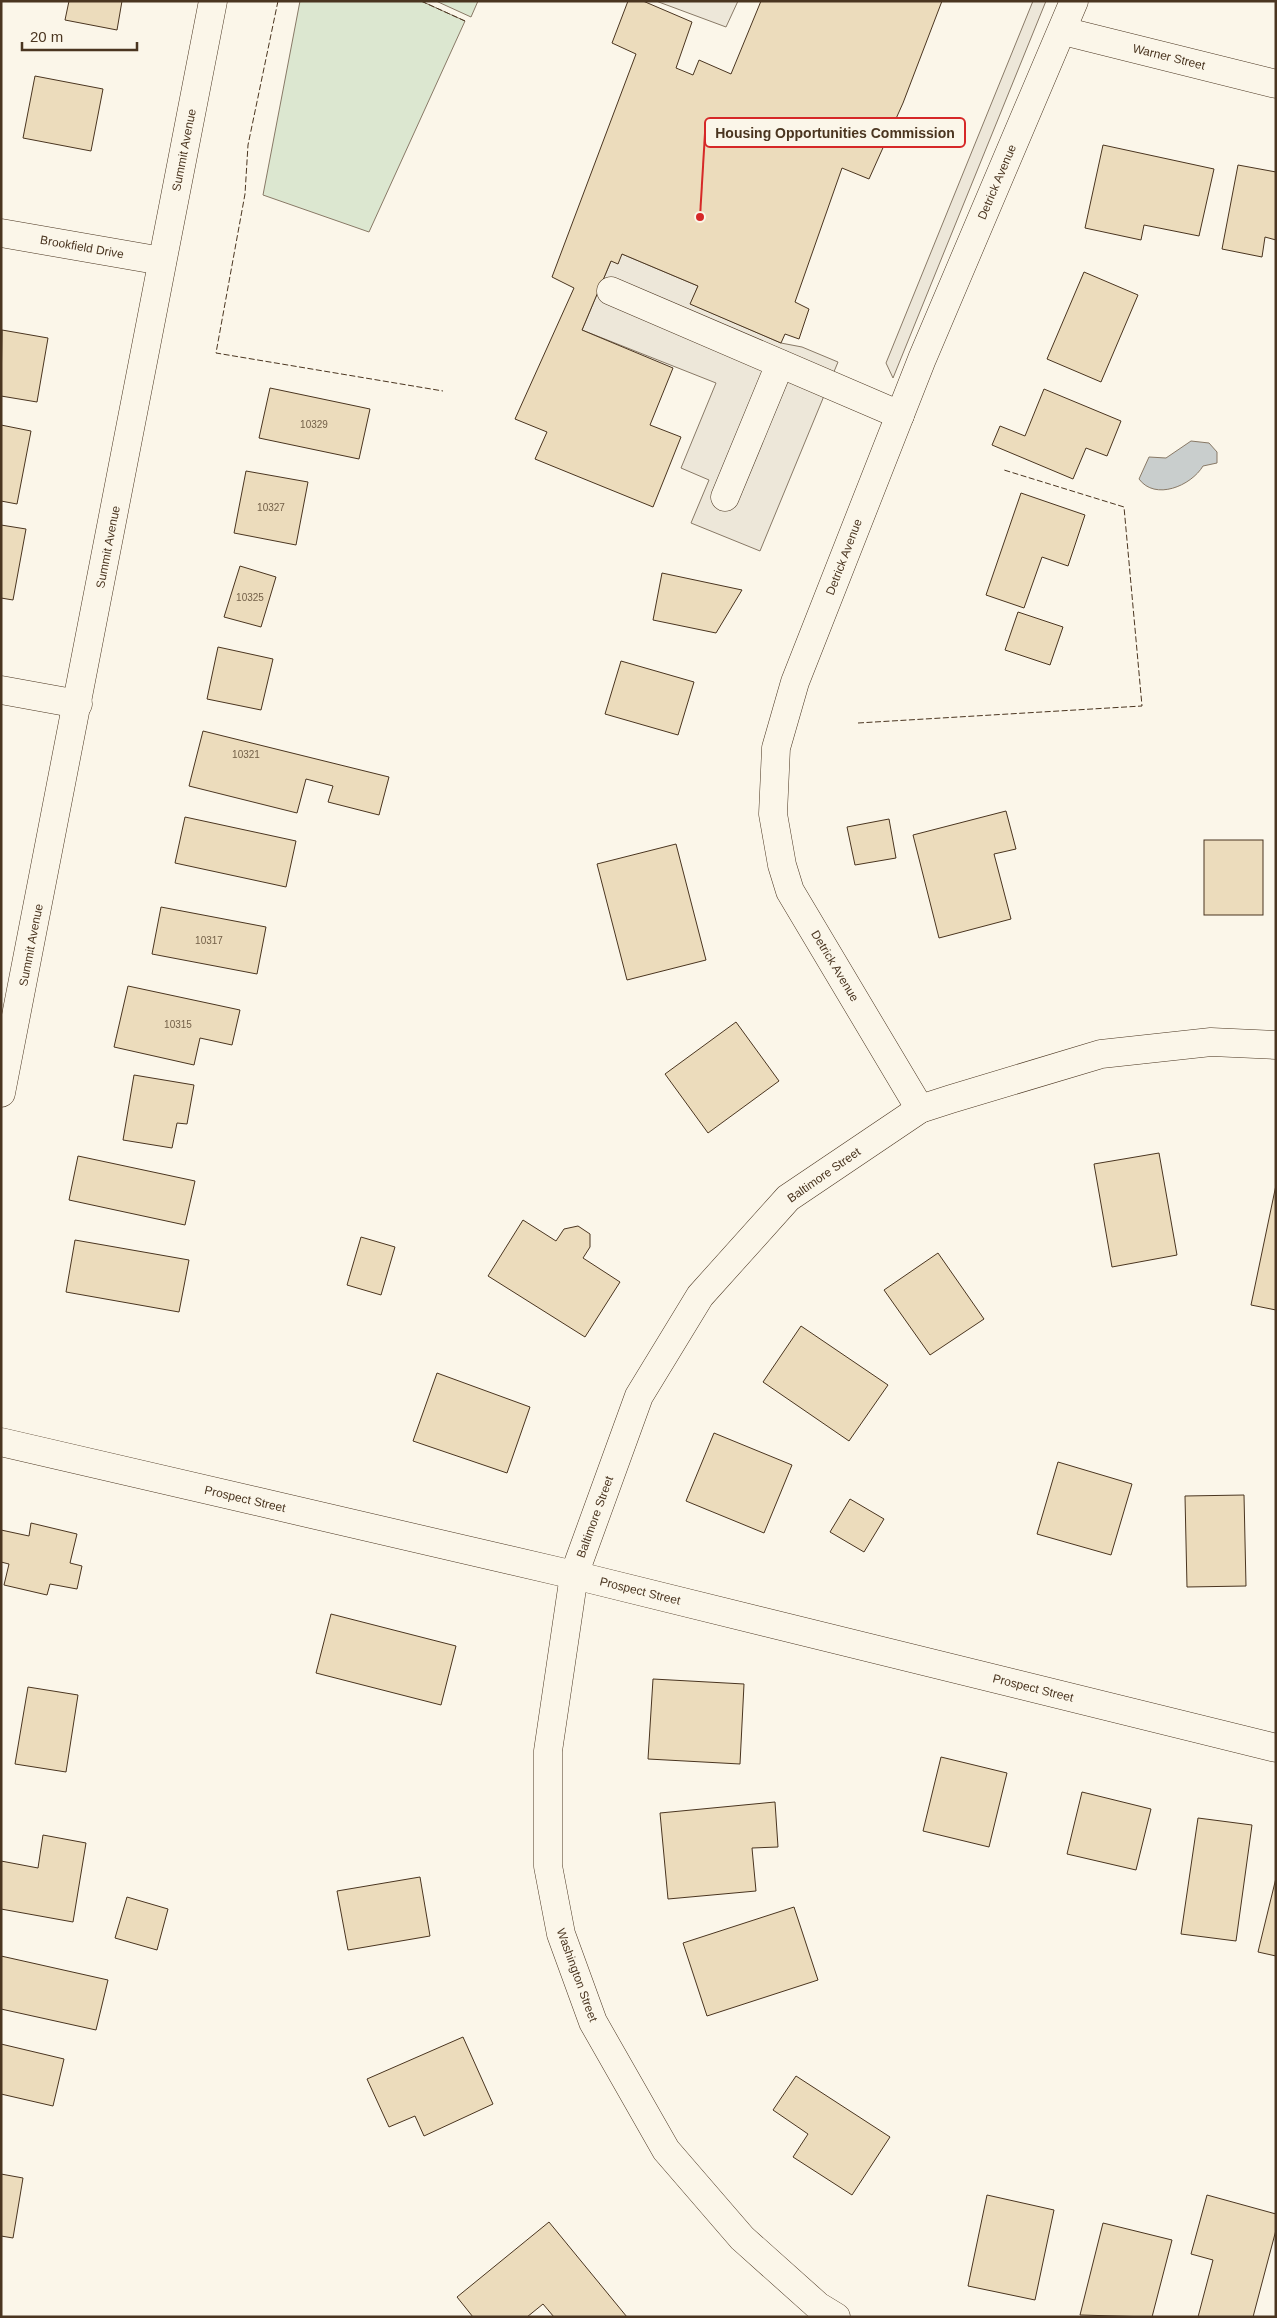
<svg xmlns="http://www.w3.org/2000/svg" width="1277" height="2318" font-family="Helvetica,sans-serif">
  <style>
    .green { fill: #dce7d0; stroke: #887966 }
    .parking { fill: #ede7d9; stroke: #887966 }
    .water { fill: #c9cecd; stroke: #887966 }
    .building { fill: #ecdcbc; stroke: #4a3520 }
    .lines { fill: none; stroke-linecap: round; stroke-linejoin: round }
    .minor-casing { stroke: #4a3520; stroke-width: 29 }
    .minor { stroke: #fbf6e9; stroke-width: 28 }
    .fence { stroke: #4a3520; stroke-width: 1; stroke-dasharray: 6 2.5; stroke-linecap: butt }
    .labels { text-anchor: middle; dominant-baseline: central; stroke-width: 4; stroke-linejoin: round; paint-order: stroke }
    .number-label { font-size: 10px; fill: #725f47 }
    .street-label { font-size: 12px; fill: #4a3520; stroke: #fbf6e9 }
    .leader { fill: none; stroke: #d62828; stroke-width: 2 }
    .callout-dot { fill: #d62828; stroke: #fbf6e9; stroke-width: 2 }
    .callout { fill: #fbf6e9; stroke: #d62828; stroke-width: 2 }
    .callout-label { font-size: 14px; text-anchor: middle; font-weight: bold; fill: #4a3520 }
  </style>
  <rect width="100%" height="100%" fill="#fbf6e9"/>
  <g class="green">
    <path d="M 300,1 L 421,1 L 465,21 L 369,232 L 263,195 Z"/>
    <path d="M 436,1 L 478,1 L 471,17 Z"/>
  </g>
  <g class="parking">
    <path d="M 656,1 L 738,1 L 726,27 Z"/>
    <path d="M 1033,1 L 1046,1 L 893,378 L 886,363 Z"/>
    <path d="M 622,254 L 698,286 L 691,304 L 781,343 L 802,347 L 838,362 L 760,551 L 691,523 L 709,480 L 681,468 L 716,383 L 582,330 L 611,261 Z"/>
  </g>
  <path class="water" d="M 1191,441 L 1209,443 L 1217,452 L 1217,463 L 1203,466 C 1191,486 1155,501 1139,479 L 1149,457 L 1166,458 Z"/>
  <g class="building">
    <path d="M 69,1 L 122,1 L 117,30 L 65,20 Z"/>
    <path d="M 628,1 L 643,1 L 692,22 L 676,68 L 693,75 L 699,60 L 731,74 L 761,1 L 942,1 L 903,103 L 869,179 L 842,168 L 795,302 L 809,309 L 799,339 L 785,334 L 781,343 L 690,304 L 698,286 L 622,254 L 618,264 L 611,261 L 582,330 L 673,368 L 650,425 L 681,437 L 653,507 L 535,459 L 547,432 L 515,419 L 574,288 L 552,277 L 636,54 L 612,43 Z"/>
    <path d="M 35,76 L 103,89 L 91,151 L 23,138 Z"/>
    <path d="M 1103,145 L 1214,169 L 1199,236 L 1144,225 L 1141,240 L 1085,228 Z"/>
    <path d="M 1238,165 L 1276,172 L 1276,240 L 1265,237 L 1262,257 L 1222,249 Z"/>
    <path d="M 1084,272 L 1138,295 L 1101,382 L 1047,359 Z"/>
    <path d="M 2,330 L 48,338 L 37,402 L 1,396 Z"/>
    <path d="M 270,388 L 370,409 L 359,459 L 259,438 Z"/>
    <path d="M 1044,389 L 1121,421 L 1107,456 L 1086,448 L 1073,479 L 992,445 L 1000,426 L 1025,436 Z"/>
    <path d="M 1,425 L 31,431 L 17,504 L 1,501 Z"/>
    <path d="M 246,471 L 308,482 L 296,545 L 234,533 Z"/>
    <path d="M 1021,493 L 1085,515 L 1068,566 L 1042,557 L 1024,608 L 986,595 Z"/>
    <path d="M 1,525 L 26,529 L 13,600 L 1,598 Z"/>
    <path d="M 240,566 L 276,577 L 261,627 L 224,617 Z"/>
    <path d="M 662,573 L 742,590 L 716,633 L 653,620 Z"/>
    <path d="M 1018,612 L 1063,627 L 1050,665 L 1005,650 Z"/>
    <path d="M 218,647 L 273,659 L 261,710 L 207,699 Z"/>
    <path d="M 621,661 L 694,682 L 678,735 L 605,714 Z"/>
    <path d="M 203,731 L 389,777 L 379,815 L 328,802 L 333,786 L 306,779 L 297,813 L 189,786 Z"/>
    <path d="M 1006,811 L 1016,849 L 994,854 L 1011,919 L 939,938 L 913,835 Z"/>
    <path d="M 185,817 L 296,841 L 286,887 L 175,863 Z"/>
    <path d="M 889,819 L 896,858 L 855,865 L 847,827 Z"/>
    <rect x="1204" y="840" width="59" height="75"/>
    <path d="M 676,844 L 706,960 L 627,980 L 597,864 Z"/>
    <path d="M 161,907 L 266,927 L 257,974 L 152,954 Z"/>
    <path d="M 128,986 L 240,1010 L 232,1045 L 200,1038 L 194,1065 L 114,1047 Z"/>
    <path d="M 736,1022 L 779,1081 L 708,1133 L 665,1074 Z"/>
    <path d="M 134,1075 L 194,1085 L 187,1124 L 177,1123 L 172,1148 L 123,1140 Z"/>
    <path d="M 1159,1153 L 1177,1255 L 1112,1267 L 1094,1164 Z"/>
    <path d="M 78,1156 L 195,1181 L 185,1225 L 69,1200 Z"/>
    <path d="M 1276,1185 L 1276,1310 L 1251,1305 Z"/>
    <path d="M 523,1220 L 556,1241 L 564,1229 L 578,1226 L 590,1234 L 590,1247 L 583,1258 L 620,1282 L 585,1337 L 488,1276 Z"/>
    <path d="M 361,1237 L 395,1247 L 381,1295 L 347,1285 Z"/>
    <path d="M 75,1240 L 189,1260 L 179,1312 L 66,1292 Z"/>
    <path d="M 938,1253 L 984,1319 L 930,1355 L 884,1290 Z"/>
    <path d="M 801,1326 L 888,1385 L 849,1441 L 763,1382 Z"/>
    <path d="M 437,1373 L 530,1407 L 507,1473 L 413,1441 Z"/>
    <path d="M 714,1433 L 792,1465 L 764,1533 L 686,1501 Z"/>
    <path d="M 1058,1462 L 1132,1484 L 1111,1555 L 1037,1534 Z"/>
    <path d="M 1244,1495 L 1246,1586 L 1187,1587 L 1185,1496 Z"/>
    <path d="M 850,1499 L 884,1519 L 864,1552 L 830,1532 Z"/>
    <path d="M 31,1523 L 77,1534 L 70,1563 L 82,1566 L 77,1589 L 50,1584 L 47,1595 L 4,1585 L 9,1564 L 1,1562 L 1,1530 L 29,1536 Z"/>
    <path d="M 331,1614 L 456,1646 L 441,1705 L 316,1673 Z"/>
    <path d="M 653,1679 L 744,1684 L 740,1764 L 648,1759 Z"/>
    <path d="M 28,1687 L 78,1695 L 66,1772 L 15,1764 Z"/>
    <path d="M 941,1757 L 1007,1773 L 989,1847 L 923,1831 Z"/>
    <path d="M 1082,1792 L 1151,1809 L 1136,1870 L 1067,1854 Z"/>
    <path d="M 775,1802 L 778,1847 L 752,1848 L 756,1891 L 668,1899 L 660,1813 Z"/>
    <path d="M 1198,1818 L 1252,1825 L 1236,1941 L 1181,1934 Z"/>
    <path d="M 43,1835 L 86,1843 L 73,1922 L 1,1909 L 1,1861 L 38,1868 Z"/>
    <path d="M 420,1877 L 430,1936 L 348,1950 L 337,1891 Z"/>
    <path d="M 1276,1878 L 1276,1956 L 1258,1952 Z"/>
    <path d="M 127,1897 L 168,1909 L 157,1950 L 115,1938 Z"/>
    <path d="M 794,1907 L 818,1980 L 707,2016 L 683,1943 Z"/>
    <path d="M 1,1956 L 108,1980 L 96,2030 L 1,2009 Z"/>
    <path d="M 463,2037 L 493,2104 L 424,2136 L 415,2116 L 389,2127 L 367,2079 Z"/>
    <path d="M 1,2044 L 64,2059 L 53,2106 L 1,2094 Z"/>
    <path d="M 796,2076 L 890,2137 L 852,2195 L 793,2157 L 808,2134 L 773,2110 Z"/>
    <path d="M 1,2174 L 23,2178 L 13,2238 L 1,2236 Z"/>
    <path d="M 987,2195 L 1054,2210 L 1035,2300 L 968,2286 Z"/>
    <path d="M 1207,2195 L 1276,2214 L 1276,2230 L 1253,2317 L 1198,2317 L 1213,2260 L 1191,2254 Z"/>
    <path d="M 549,2222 L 627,2317 L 554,2317 L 543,2304 L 527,2317 L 473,2317 L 457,2297 Z"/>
    <path d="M 1103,2223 L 1172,2240 L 1152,2317 L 1080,2315 Z"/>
  </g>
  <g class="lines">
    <g class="minor-casing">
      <g id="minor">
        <path d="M 1063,31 L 1276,84"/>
        <path d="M 1,233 L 162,261"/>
        <path d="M 611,291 L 900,415"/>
        <path d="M 725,497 L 780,364"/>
        <path d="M 1,690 L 78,704"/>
        <path d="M 1,1093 L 213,1"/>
        <path d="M 920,1109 L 790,891 L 782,865 L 773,814 L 776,748 L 795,682 L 922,359 L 1074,1"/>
        <path d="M 1,1442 L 574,1575 L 1276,1748"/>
        <path d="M 836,2317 L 818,2306 L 742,2238 L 666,2150 L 593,2022 L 561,1934 L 548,1866 L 548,1751 L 574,1575 L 639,1396 L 700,1296 L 788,1198 L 920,1109 L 951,1099 L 1101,1054 L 1211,1042 L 1276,1045"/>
      </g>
    </g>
    <use href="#minor" class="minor"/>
    <g class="fence">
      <path d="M 278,1 L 248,145 L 245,194 L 216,353 L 443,391"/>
      <path d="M 421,1 L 465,21"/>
      <path d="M 858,723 L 1142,706 L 1124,507 L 1004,470"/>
    </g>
  </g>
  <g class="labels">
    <g class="number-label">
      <text x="314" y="424">10329</text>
      <text x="271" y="507">10327</text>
      <text x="250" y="597">10325</text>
      <text x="246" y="754">10321</text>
      <text x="209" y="940">10317</text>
      <text x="178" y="1024">10315</text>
    </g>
    <g class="street-label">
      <text transform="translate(1169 57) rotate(14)">Warner Street</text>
      <text transform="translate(184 150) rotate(-79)">Summit Avenue</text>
      <text transform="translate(997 182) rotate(-67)">Detrick Avenue</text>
      <text transform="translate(82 247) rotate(10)">Brookfield Drive</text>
      <text transform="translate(108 547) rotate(-79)">Summit Avenue</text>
      <text transform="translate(844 557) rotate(-69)">Detrick Avenue</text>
      <text transform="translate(31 945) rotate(-79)">Summit Avenue</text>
      <text transform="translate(835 966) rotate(59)">Detrick Avenue</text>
      <text transform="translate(824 1175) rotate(-35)">Baltimore Street</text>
      <text transform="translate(245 1499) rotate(13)">Prospect Street</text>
      <text transform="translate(595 1517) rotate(-70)">Baltimore Street</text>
      <text transform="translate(640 1591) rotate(14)">Prospect Street</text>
      <text transform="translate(1033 1688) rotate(14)">Prospect Street</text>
      <text transform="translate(577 1975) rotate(70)">Washington Street</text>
    </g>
  </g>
  <path class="leader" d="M700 217L705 133"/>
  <circle class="callout-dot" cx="700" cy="217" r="5"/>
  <rect class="callout" x="705" y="118" width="260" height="29" rx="5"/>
  <g class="callout-label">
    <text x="835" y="138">Housing Opportunities Commission</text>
  </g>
  <rect width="1277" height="2318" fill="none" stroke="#4a3520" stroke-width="5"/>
  <path d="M22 42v8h115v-8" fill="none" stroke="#4a3520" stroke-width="2.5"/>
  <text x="30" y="42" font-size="15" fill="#4a3520" stroke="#fbf6e9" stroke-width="4" paint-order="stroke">20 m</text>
</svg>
